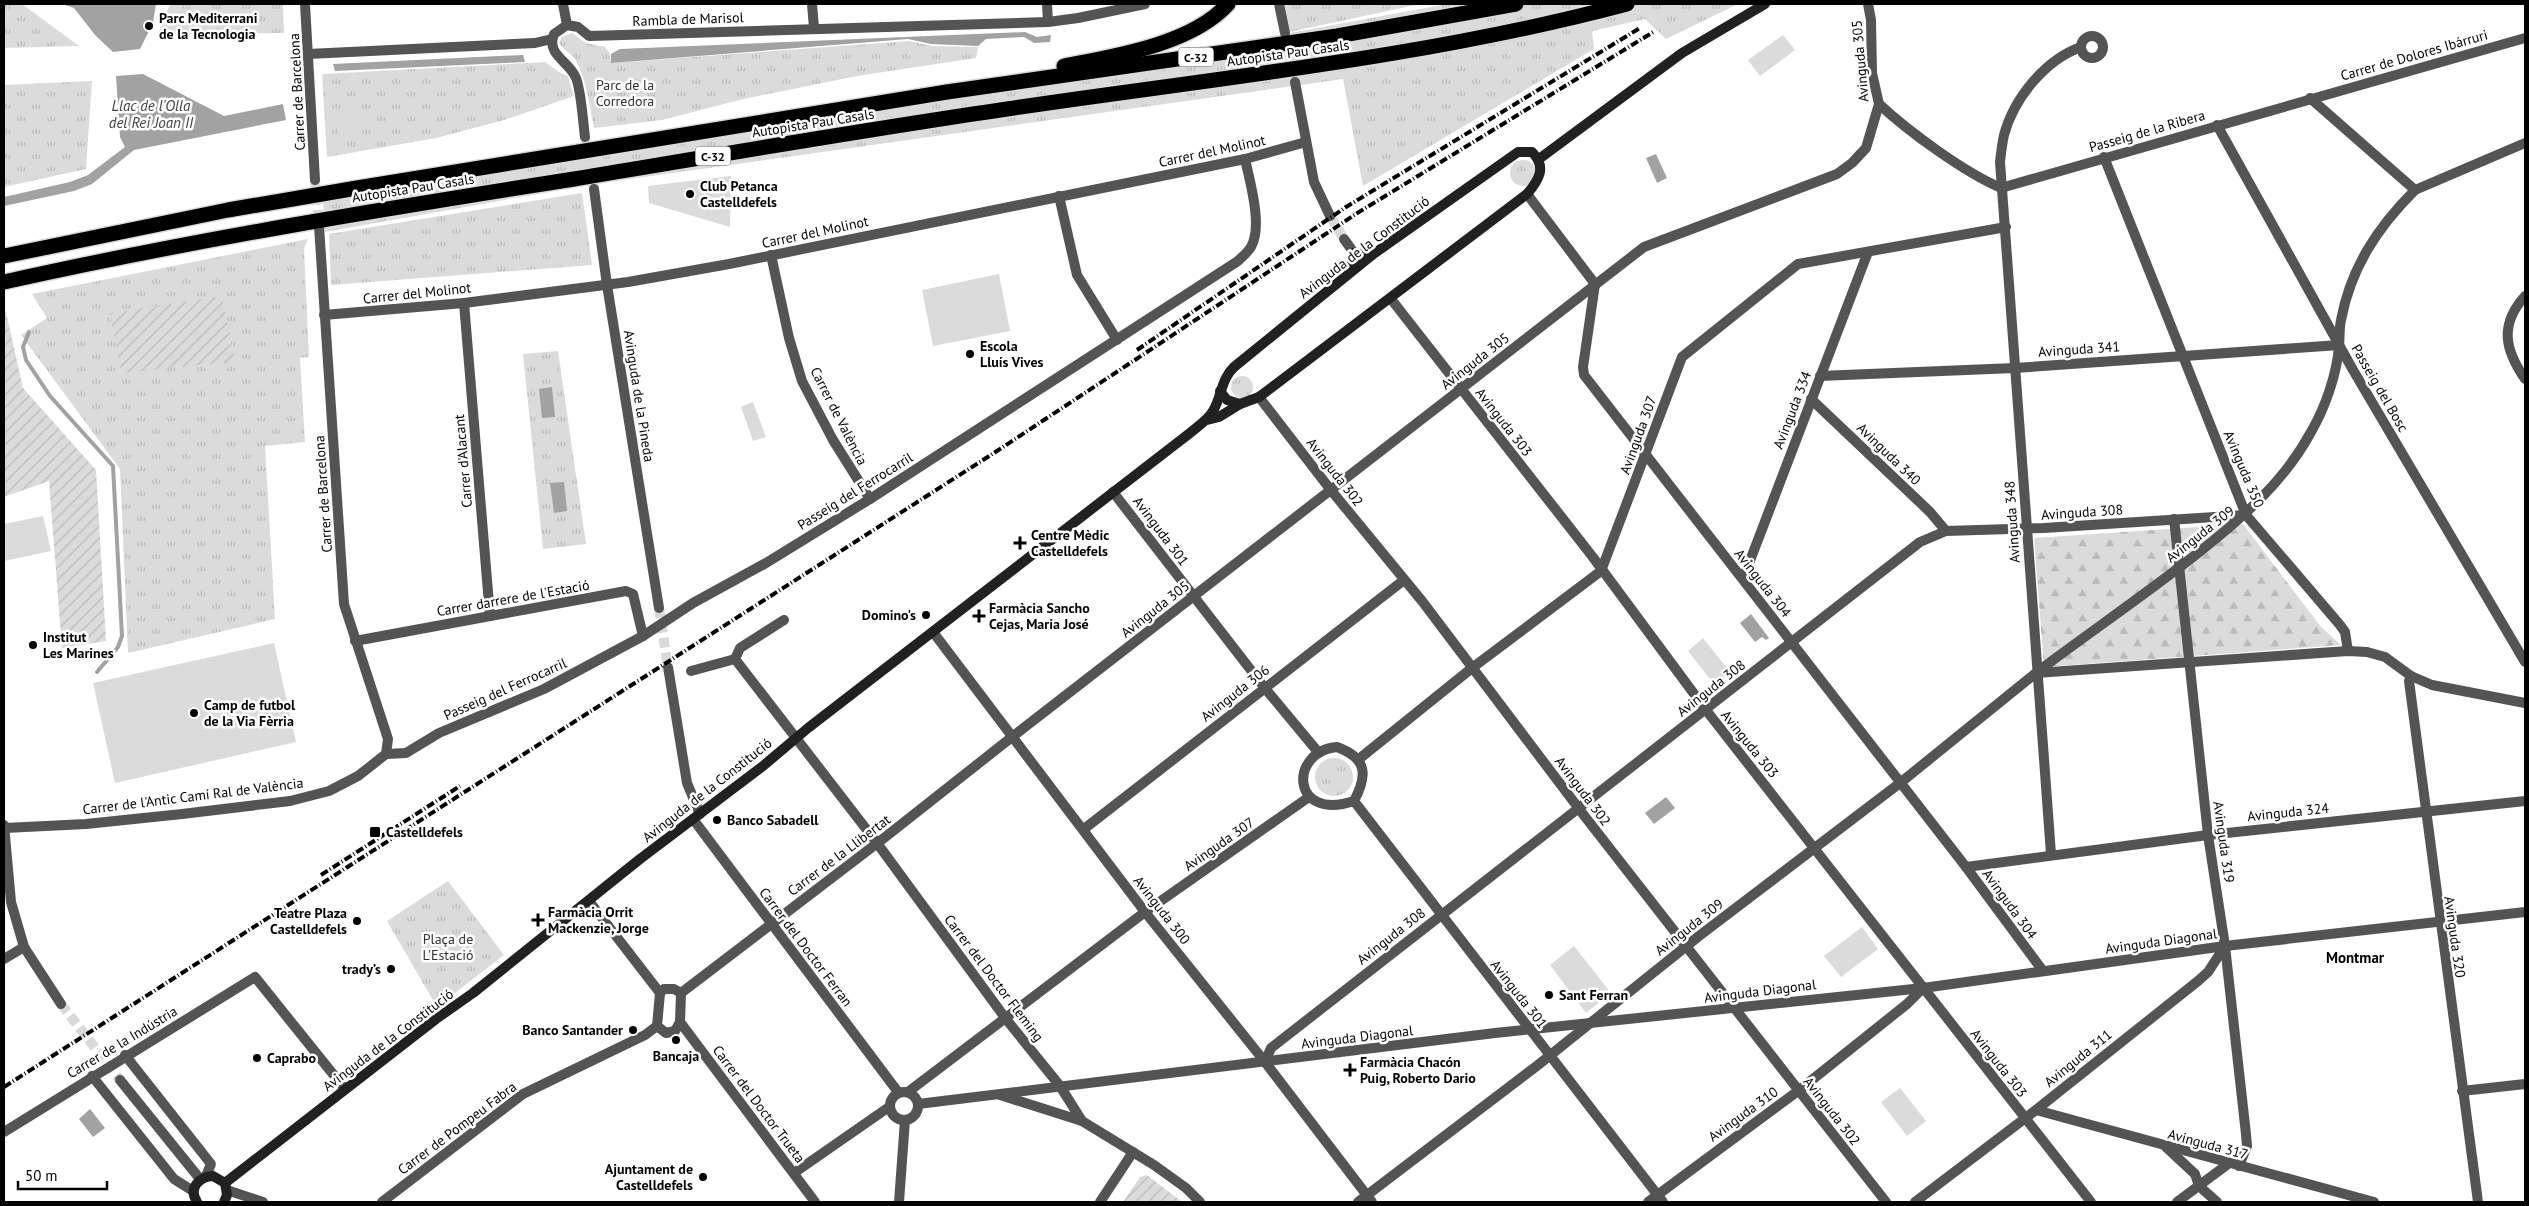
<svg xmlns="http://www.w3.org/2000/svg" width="2529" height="1206" font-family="'PT Sans',sans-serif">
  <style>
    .grass { fill: url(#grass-tufts) }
    .forest { fill: url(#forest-firs) }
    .garden { fill: url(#garden-furrows) }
    .pitch { fill: #dbdbdb }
    .water { fill: #a2a2a2 }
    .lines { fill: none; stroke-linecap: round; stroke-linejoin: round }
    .stream { stroke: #a2a2a2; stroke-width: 4 }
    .street-tunnel { stroke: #d9d9d9; stroke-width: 10; stroke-dasharray: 10 5; stroke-linecap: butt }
    .highway-casing { stroke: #dbdbdb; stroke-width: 18 }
    .street { stroke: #545454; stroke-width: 10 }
    .secondary { stroke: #212121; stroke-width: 10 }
    .highway { stroke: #000; stroke-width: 15 }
    .rail { stroke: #000; stroke-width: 4; stroke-dasharray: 8 2.5 1 2.5; stroke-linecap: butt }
    .poi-dot { fill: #000; stroke: #fff; stroke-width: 2 }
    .labels { text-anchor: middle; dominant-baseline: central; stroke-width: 5; stroke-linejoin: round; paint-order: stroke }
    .shield { fill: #fff; stroke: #4c4c4c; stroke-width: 1 }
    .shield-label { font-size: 12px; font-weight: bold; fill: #000 }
    .poi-label { font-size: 14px; font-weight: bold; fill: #000; stroke: #fff; text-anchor: start }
    .street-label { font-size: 14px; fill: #000; stroke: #fff }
    .park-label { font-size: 14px; fill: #323232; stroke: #fff }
    .water-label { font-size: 15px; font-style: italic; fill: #434343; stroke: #fff }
    .neighbourhood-label { font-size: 15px; font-weight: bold; fill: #000; stroke: #fff }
  </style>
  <defs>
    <pattern id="grass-tufts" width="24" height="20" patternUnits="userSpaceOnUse" patternTransform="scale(1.25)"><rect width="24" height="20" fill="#dbdbdb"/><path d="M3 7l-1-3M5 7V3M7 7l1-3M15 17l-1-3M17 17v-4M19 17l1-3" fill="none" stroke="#bababa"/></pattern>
    <pattern id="forest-firs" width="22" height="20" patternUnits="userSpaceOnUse" patternTransform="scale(1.25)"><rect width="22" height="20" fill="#dbdbdb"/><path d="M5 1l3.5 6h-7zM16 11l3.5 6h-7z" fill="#bababa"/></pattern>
    <pattern id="garden-furrows" width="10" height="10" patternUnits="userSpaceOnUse" patternTransform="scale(1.25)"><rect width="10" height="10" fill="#dbdbdb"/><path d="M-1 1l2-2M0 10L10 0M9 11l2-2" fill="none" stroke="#bababa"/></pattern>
  </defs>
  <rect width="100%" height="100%" fill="#fff"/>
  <g class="grass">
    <path d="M 4,4 L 22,4 L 79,46 L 4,48 Z"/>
    <path d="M 170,4 L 283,4 L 284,33 L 158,34 Z"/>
    <path d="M 1280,4 L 1420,4 L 1285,33 Z"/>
    <path d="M 1447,4 L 1738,4 L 1666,39 L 1645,19 L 1592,31 L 1594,49 L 1363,186 L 1343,79 L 594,184 L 325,232 L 322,186 L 1285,34 Z"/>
    <path d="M 572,33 L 586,43 L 605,47 L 609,52 L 611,63 L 909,41 L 933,46 L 978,47 L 976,58 L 857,76 L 743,99 L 662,120 L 594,128 C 589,105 587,79 575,59 C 570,52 563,50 559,43 L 562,37 Z"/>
    <path d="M 545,62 L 559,72 L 568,76 L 574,96 L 504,120 L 436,138 L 327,157 L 322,74 Z"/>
    <path d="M 92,81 L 86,169 L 4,187 L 4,85 Z"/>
    <circle cx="1523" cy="173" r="13"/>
    <path d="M 582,193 L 592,265 L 331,285 L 329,234 Z"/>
    <path d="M 308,239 L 304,249 L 309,357 L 300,358 L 305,442 L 265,446 L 275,619 L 128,653 L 120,469 L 21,335 L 47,318 L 32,294 Z"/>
    <path d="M 558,351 L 586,544 L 543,549 L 523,354 Z"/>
    <circle cx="1242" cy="387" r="11"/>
    <circle cx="1334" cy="777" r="19"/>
    <path d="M 448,881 L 504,955 L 437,1007 L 387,921 Z"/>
  </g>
  <path class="forest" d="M 2243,524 L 2321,627 L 2341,645 L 2044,667 L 2034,538 Z"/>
  <g class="garden">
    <path d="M 222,296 L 235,362 L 121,373 L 110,313 Z"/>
    <path d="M 6,312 L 23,388 L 96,470 L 106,641 L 62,648 L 49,481 L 4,497 L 4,313 Z"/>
    <path d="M 1147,1175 L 1182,1202 L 1123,1202 L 1140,1177 Z"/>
  </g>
  <g class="pitch">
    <path d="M 1783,35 L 1795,50 L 1760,76 L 1748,60 Z"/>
    <path d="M 372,111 L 375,128 L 339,134 L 337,116 Z"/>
    <path d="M 731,176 L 730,227 L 649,203 L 648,186 Z"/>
    <path d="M 999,274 L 1010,331 L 933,346 L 922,290 Z"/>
    <path d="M 753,402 L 766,437 L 753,441 L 741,407 Z"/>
    <path d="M 43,516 L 51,551 L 4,561 L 4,524 Z"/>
    <path d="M 1703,638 L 1730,672 L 1714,684 L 1688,651 Z"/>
    <path d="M 274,643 L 296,742 L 115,783 L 93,683 Z"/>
    <path d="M 1862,927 L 1878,949 L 1841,977 L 1824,956 Z"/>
    <path d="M 1574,946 L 1611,993 L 1586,1013 L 1550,965 Z"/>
    <path d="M 1900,1088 L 1926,1121 L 1907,1136 L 1881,1102 Z"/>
  </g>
  <g class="water">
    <path d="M 62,4 L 156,4 L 153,23 L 140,49 L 113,52 L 95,35 L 74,8 Z"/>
    <path d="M 1025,32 L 1037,37 L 1051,35 L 1050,42 L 1034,43 L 1024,37 L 986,39 L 978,46 L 931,44 L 908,39 L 611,63 L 611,54 L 620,49 Z"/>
    <path d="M 523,55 L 525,62 L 335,71 L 333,64 Z"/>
    <path d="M 143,74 L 224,116 L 283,104 L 286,120 L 134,150 L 92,184 L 74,191 L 4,206 L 4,197 L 70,182 L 88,175 L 125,147 L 120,137 L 116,76 Z"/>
    <path d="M 1656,154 L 1667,178 L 1657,183 L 1646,158 Z"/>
    <path d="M 552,387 L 555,417 L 542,418 L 539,389 Z"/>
    <path d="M 564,482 L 567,511 L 554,513 L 550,483 Z"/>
    <path d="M 1751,614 L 1769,638 L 1766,640 L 1762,637 L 1755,642 L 1740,623 Z"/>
    <path d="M 1666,797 L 1675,808 L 1654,824 L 1645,813 Z"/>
    <path d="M 90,1109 L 105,1128 L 93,1137 L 79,1119 Z"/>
  </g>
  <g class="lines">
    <path class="stream" d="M 29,332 L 23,347 L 26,360 L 50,396 L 113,466 L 122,636 L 118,647 L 97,672"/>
    <g class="street-tunnel">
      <path d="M 1286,39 L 1295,82"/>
      <path d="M 585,137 L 594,189"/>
      <path d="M 315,180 L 319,225"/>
      <path d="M 1330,216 L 1344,239"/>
      <path d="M 659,608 L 668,667"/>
      <path d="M 61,1004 L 120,1080"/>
    </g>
    <g class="highway-casing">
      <g id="highway">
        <path d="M 1064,66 C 1116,56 1192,44 1228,4"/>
        <path d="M 4,256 L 228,210 L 357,188 L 947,92 L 1337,36 L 1516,4"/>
        <path d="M 4,282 C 192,240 383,209 574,179 C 718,155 863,130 1007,109 C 1215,78 1424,58 1627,4"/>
      </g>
    </g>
    <g class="street">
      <path d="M 305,4 L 315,180"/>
      <path d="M 563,4 L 567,25"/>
      <path d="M 812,4 L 814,28"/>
      <path d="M 1047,4 L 1048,22"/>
      <path d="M 1279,4 L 1285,33"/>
      <circle cx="2092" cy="47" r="11"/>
      <path d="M 308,54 L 535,43 L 552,39"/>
      <path d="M 1295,82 L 1314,182 L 1330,216"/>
      <path d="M 2310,98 L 2415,190"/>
      <path d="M 1879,104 C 1909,132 1964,172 2001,188 L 2525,38"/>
      <path d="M 2217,125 L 2353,370 L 2525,662"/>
      <path d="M 585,137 C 583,123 581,86 575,76 C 567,60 546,54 554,34 L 567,25 L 578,27 L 589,36 L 1048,22 L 1078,18 L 1145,4"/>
      <path d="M 2104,157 L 2246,515 L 2340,625 L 2345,632 L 2348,651"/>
      <path d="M 594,189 L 607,285 L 659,608"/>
      <path d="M 1527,194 L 1595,284 L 1583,367 L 1584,375 L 1966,867 L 2043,971"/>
      <path d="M 1059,196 L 1077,275 L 1117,340"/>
      <path d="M 319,226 L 344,604 L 388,739 L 386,754"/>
      <path d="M 1344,239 L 1354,253"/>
      <path d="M 771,255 L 789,338 L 802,381 L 833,440 L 870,499"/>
      <path d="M 2525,296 C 2499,325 2505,350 2525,379"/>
      <path d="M 1391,299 L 1592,556 L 1706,710 L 2091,1202"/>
      <path d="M 464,303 L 490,616"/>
      <path d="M 324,315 L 464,303 L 628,282 L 729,264 L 1245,159 L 1306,142"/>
      <path d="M 1820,376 L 2015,368 L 2339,345"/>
      <path d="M 1259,397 L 1330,489 L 1422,601 L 1586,818 L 1886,1202"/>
      <path d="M 1811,399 L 1930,512 L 1946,531"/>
      <path d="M 1113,492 L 1264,687 L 1318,752"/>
      <path d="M 2174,519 L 2208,835 L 2225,946 L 2246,1134 L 2247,1146 L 2239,1166"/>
      <path d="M 1743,579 L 1868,252"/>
      <path d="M 933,632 L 1145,912 L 1265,1062 L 1372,1202"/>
      <path d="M 355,641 L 626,591 L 633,594 L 643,636"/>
      <path d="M 735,659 L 740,648 L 784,620"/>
      <path d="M 668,667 L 687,783 L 700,814"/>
      <path d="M 691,671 L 735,659 L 877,843 L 1006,1019 L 1060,1086 L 1082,1121 L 1154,1165 L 1186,1188 L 1200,1202"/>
      <path d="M 2037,672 C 2090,632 2146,594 2198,553 C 2242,518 2284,482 2311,432 C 2325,408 2337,374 2339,346 C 2340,337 2339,329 2341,320 C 2351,267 2378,227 2415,190 L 2525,143"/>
      <path d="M 2411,676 L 2409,681 L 2478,1202"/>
      <path d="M 1337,747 C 1367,758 1368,775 1354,801 C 1290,822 1289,751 1337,747 Z"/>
      <path d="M 1359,759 L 1472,668 L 1601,571 L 1682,357 L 1798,264 L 2006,227"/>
      <path d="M 1354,801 L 1663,1202"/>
      <path d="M 693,819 L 898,1092"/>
      <path d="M 4,825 L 11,902 L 24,947 L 61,1004"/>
      <path d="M 5,828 L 86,824 L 182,814 L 290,801 L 329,791 L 358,776 L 386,754 L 406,753 L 439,733 L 544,689 L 643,636 L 693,603 L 766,563 L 870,499 L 1238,261 C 1242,257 1248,252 1251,247 C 1263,226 1250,182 1245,159"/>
      <path d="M 1084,829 L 1404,580"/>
      <path d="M 2051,854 L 2000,162 C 2001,153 2002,144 2004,135 C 2014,98 2045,60 2081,47"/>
      <path d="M 1966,867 L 2208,835 L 2525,801"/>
      <path d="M 589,901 L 660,993"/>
      <path d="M 4,959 L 24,947"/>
      <path d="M 664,989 L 674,989 L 681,993 L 680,1022 L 675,1031 L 666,1033 L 657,1026 L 660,993 Z"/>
      <path d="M 681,993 L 884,838 L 1012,737 L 1644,247 L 1837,174 L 1852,163 L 1866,148 L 1879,104 L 1872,73 L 1871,20 L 1868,4"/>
      <path d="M 680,1022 L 815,1202"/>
      <path d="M 125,1055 L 211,1164 L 206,1176"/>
      <path d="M 1265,1062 L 1271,1048 L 1920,542 L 1946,531 L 2044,528 L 2246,515"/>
      <path d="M 92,1076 L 174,1179 L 193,1191"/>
      <path d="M 120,1080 L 200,1179"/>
      <path d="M 2462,1091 L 2525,1084"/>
      <circle cx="904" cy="1106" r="14"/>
      <path d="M 908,1092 L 1145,912 L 1309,797"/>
      <path d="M 1000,1095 L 1082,1121"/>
      <path d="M 918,1104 L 1495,1033 L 1923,988 L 2225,946 L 2525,912"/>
      <path d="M 2036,1110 L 2374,1202"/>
      <path d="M 4,1132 L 255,977 L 345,1089"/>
      <path d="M 2166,1147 L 2195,1174 L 2199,1186 L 2217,1202"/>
      <path d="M 794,1173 L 889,1107"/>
      <path d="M 227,1190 L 263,1202"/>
      <path d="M 382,1202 L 523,1094 L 645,1035 L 657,1026"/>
      <path d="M 899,1202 L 905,1120"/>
      <path d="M 1100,1202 L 1133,1152"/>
      <path d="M 1358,1202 L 1538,1065 L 1699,936 L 1900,783 L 2036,673 L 2348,651 L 2367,652 L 2385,657 L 2411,676 L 2432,685 L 2525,703"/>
      <path d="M 1648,1202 L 1798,1091 L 1907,1004 L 1923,988"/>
      <path d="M 1915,1202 L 2036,1110 L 2198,981 L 2208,972 L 2225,946"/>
      <path d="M 2177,1202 L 2228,1164"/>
    </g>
    <g class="secondary">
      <path d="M 1539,159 L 1682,53 L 1765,4"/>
      <path d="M 1350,272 L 1354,253 L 1372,255"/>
      <path d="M 1220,391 L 1227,400 L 1240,404"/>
      <path d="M 225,1183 L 436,1019 L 473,993 L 640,859 L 763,766 L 808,728 L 1190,433 C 1198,426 1208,420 1213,411 C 1222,396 1221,379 1234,367 L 1372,255 L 1518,152 L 1532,152 C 1547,167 1539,180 1527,194 L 1259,397 L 1240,404 L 1219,417 L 1207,420"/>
      <path d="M 197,1202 C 188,1188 199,1177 213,1176 L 225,1183 L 227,1195 L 224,1202"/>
    </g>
    <use href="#highway" class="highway"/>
    <g class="rail">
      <path d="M 1137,350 L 1346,207 L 1640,28"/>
      <path d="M 321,875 L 460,786"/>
      <path d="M 4,1087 L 997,451 L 1359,212 L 1655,31"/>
    </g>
  </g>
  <g class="poi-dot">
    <circle cx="149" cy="26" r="5"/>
    <circle cx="690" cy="194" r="5"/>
    <circle cx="970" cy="354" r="5"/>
    <path d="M1017.5 535.5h5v5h5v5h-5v5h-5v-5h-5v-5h5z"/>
    <circle cx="926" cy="615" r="5"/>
    <path d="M976.5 608.5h5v5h5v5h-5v5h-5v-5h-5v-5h5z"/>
    <circle cx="33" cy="645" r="5"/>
    <circle cx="194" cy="713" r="5"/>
    <circle cx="717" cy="820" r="5"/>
    <rect x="369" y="826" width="12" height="12" rx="2.5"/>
    <path d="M535.5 912.5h5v5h5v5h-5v5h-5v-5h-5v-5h5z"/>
    <circle cx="357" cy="921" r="5"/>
    <circle cx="391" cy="969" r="5"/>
    <circle cx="1549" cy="995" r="5"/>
    <circle cx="633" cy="1030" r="5"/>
    <circle cx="676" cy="1040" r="5"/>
    <circle cx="257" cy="1058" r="5"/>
    <path d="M1347.5 1062.5h5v5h5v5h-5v5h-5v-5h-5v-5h5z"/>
    <circle cx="703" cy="1177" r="5"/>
  </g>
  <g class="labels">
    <g class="shield">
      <rect x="1178.5" y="47.5" width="35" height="19" rx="4"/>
      <rect x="695.5" y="146.5" width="35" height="19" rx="4"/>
    </g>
    <g class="shield-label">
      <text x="1196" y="57">C-32</text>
      <text x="713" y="156">C-32</text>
    </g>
    <g class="poi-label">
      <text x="159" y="18">Parc Mediterrani<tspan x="159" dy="16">de la Tecnologia</tspan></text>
      <text x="700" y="186">Club Petanca<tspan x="700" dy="16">Castelldefels</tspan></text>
      <text x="980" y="346">Escola<tspan x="980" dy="16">Lluís Vives</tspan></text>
      <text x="1031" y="535">Centre Mèdic<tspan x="1031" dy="16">Castelldefels</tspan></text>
      <text x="989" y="608">Farmàcia Sancho<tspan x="989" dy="16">Cejas, Maria José</tspan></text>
      <text x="916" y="615" text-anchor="end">Domino's</text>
      <text x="43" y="637">Institut<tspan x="43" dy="16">Les Marines</tspan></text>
      <text x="204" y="705">Camp de futbol<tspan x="204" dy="16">de la Via Fèrria</tspan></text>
      <text x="727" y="820">Banco Sabadell</text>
      <text x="386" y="832">Castelldefels</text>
      <text x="548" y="912">Farmàcia Orrit<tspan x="548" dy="16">Mackenzie, Jorge</tspan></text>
      <text x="347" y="913" text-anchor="end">Teatre Plaza<tspan x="347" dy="16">Castelldefels</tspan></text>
      <text x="381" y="969" text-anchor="end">trady’s</text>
      <text x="1559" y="995">Sant Ferran</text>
      <text x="623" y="1030" text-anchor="end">Banco Santander</text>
      <text x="676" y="1056" text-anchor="middle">Bancaja</text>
      <text x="267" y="1058">Caprabo</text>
      <text x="1360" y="1062">Farmàcia Chacón<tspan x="1360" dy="16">Puig, Roberto Dario</tspan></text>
      <text x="693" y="1169" text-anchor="end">Ajuntament de<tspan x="693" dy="16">Castelldefels</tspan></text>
    </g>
    <g class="street-label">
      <text transform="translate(688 19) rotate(-2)">Rambla de Marisol</text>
      <text transform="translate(1288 53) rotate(-8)">Autopista Pau Casals</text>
      <text transform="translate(2414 55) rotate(-16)">Carrer de Dolores Ibárruri</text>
      <text transform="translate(1860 61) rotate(-95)">Avinguda 305</text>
      <text transform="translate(297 92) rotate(-93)">Carrer de Barcelona</text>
      <text transform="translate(813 123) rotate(-9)">Autopista Pau Casals</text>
      <text transform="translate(2147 131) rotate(-16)">Passeig de la Ribera</text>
      <text transform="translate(1212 151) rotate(-12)">Carrer del Molinot</text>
      <text transform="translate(413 188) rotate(-9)">Autopista Pau Casals</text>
      <text transform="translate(815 232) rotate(-12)">Carrer del Molinot</text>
      <text transform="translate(1364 247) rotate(-37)">Avinguda de la Constitució</text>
      <text transform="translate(417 293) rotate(-6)">Carrer del Molinot</text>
      <text transform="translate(2079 349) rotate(-4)">Avinguda 341</text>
      <text transform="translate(1475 361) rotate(-38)">Avinguda 305</text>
      <text transform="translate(2380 388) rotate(60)">Passeig del Bosc</text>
      <text transform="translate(639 396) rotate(81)">Avinguda de la Pineda</text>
      <text transform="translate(1792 410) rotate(-69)">Avinguda 334</text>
      <text transform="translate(839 416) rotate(63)">Carrer de València</text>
      <text transform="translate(1504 422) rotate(52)">Avinguda 303</text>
      <text transform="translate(1638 435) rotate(-70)">Avinguda 307</text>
      <text transform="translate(1889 454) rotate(44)">Avinguda 340</text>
      <text transform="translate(463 461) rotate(-95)">Carrer d'Alacant</text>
      <text transform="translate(2244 469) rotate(67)">Avinguda 350</text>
      <text transform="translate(1335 472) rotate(52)">Avinguda 302</text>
      <text transform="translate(855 491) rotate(-32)">Passeig del Ferrocarril</text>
      <text transform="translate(323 494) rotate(-94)">Carrer de Barcelona</text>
      <text transform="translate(2082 512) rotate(-4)">Avinguda 308</text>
      <text transform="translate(2012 522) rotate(-94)">Avinguda 348</text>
      <text transform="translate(1161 531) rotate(53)">Avinguda 301</text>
      <text transform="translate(2200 534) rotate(-38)">Avinguda 309</text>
      <text transform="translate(1763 583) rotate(52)">Avinguda 304</text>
      <text transform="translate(513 598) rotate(-10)">Carrer darrere de l'Estació</text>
      <text transform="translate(1155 609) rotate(-38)">Avinguda 305</text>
      <text transform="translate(1711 688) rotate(-38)">Avinguda 308</text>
      <text transform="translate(505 689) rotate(-24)">Passeig del Ferrocarril</text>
      <text transform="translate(1235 693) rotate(-38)">Avinguda 306</text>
      <text transform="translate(1750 744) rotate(51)">Avinguda 303</text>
      <text transform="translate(707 790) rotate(-38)">Avinguda de la Constitució</text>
      <text transform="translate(1583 791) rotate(53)">Avinguda 302</text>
      <text transform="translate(193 796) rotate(-7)">Carrer de l'Antic Camí Ral de València</text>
      <text transform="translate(2288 812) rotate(-6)">Avinguda 324</text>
      <text transform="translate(2224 842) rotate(82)">Avinguda 319</text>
      <text transform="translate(1219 844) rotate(-35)">Avinguda 307</text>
      <text transform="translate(839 855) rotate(-37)">Carrer de la Llibertat</text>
      <text transform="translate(2010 904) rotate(54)">Avinguda 304</text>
      <text transform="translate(1162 910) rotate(52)">Avinguda 300</text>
      <text transform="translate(1689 927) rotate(-38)">Avinguda 309</text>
      <text transform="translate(1391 936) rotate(-38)">Avinguda 308</text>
      <text transform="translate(2455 937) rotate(82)">Avinguda 320</text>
      <text transform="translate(2161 941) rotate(-8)">Avinguda Diagonal</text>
      <text transform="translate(806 947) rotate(53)">Carrer del Doctor Ferran</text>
      <text transform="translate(994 978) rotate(53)">Carrer del Doctor Fleming</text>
      <text transform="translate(1760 991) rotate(-7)">Avinguda Diagonal</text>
      <text transform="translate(1519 994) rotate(52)">Avinguda 301</text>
      <text transform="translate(1357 1037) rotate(-7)">Avinguda Diagonal</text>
      <text transform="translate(388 1040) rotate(-37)">Avinguda de la Constitució</text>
      <text transform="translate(122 1042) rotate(-31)">Carrer de la Indústria</text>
      <text transform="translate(2078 1058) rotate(-39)">Avinguda 311</text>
      <text transform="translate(1999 1063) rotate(52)">Avinguda 303</text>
      <text transform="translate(759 1104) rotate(53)">Carrer del Doctor Trueta</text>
      <text transform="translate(1832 1111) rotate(52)">Avinguda 302</text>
      <text transform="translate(1743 1114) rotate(-36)">Avinguda 310</text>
      <text transform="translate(457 1128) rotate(-37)">Carrer de Pompeu Fabra</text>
      <text transform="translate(2208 1144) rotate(15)">Avinguda 317</text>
    </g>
    <g class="park-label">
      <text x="625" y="85">Parc de la<tspan x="625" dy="16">Corredora</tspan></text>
      <text x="448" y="939">Plaça de<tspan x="448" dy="16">L'Estació</tspan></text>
    </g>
    <g class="water-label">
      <text x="151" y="105">Llac de l'Olla<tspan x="151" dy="17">del Rei Joan II</tspan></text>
    </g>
    <g class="neighbourhood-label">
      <text x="2355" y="957">Montmar</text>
    </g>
  </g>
  <rect width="2529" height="1206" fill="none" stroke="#000000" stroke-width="10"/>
  <path d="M18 1181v8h89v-8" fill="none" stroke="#000000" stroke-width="2.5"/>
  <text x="25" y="1181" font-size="15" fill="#000000" stroke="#ffffff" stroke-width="4" paint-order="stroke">50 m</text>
</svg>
